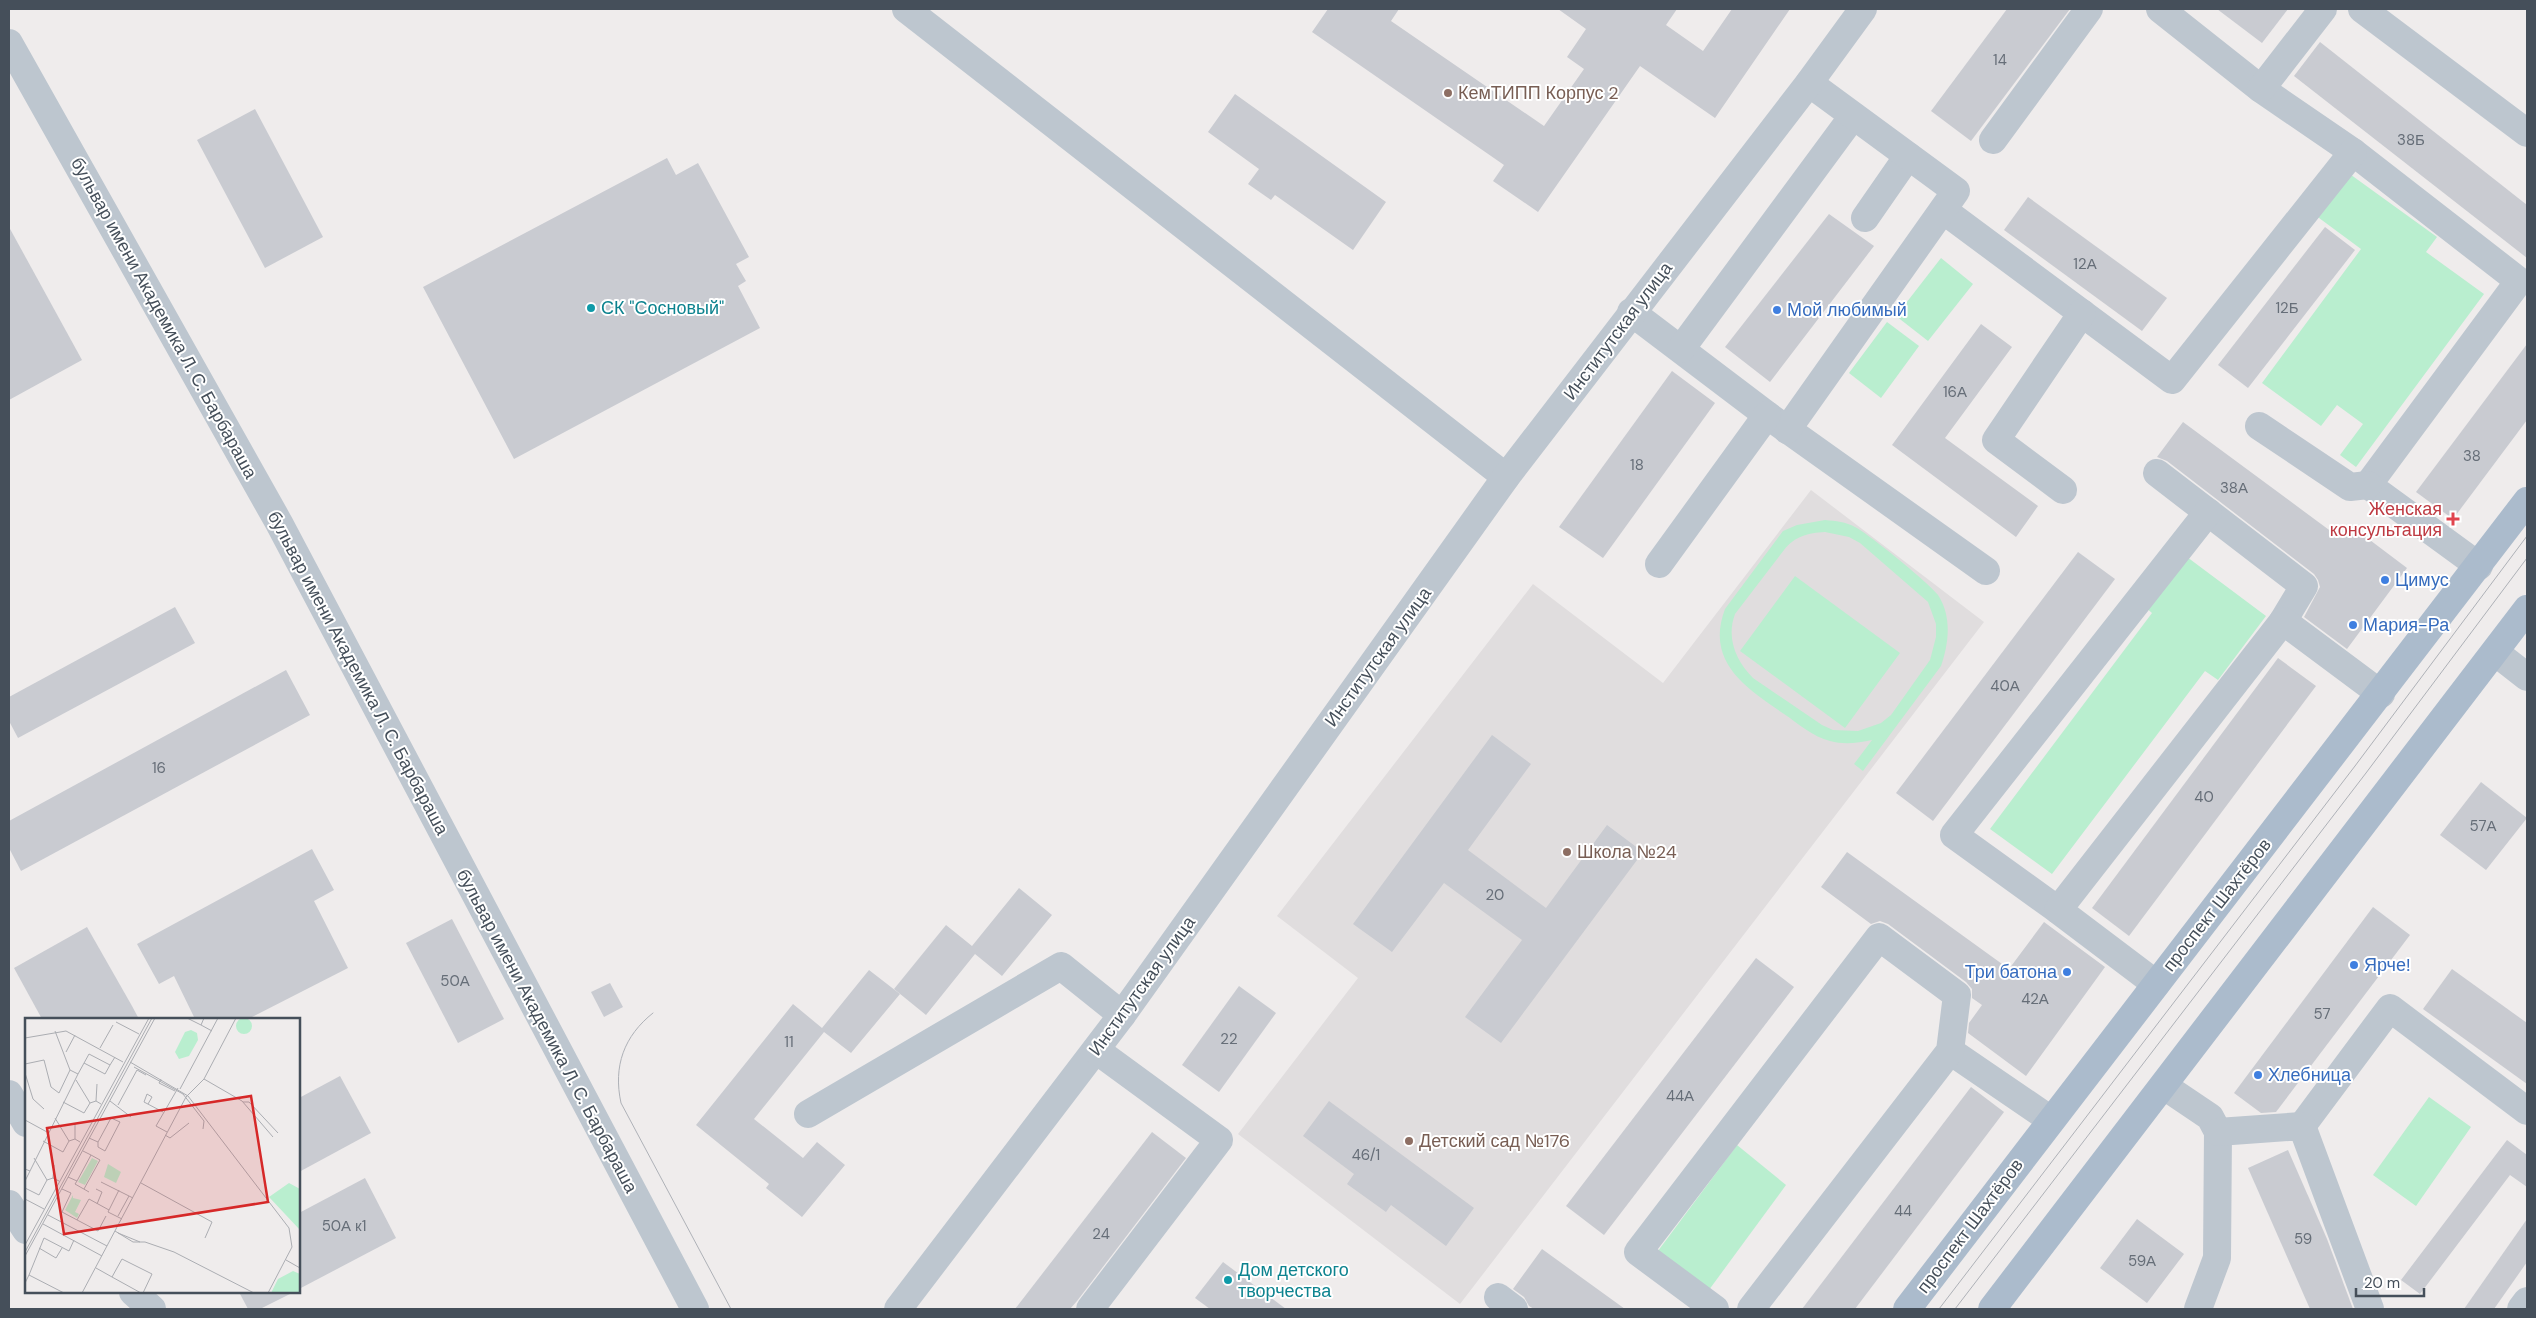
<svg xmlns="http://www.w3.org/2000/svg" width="2536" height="1318" font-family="'DM Sans',sans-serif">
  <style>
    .education { fill: #e0ddde }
    .green { fill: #b9eecf; fill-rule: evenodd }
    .building { fill: #c9cbd1 }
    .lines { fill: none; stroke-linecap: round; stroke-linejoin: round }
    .minor { stroke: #bdc6cf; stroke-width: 28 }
    .major { stroke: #abbbcc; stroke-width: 28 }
    .tram { stroke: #aeb1b7; stroke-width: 1 }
    .education-dot { fill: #8d6e63; stroke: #fff; stroke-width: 2 }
    .culture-dot { fill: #0f9aa8; stroke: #fff; stroke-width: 2 }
    .shop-dot { fill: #3f7fe0; stroke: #fff; stroke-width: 2 }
    .health-dot { fill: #e0444e; stroke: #fff; stroke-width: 2 }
    .labels { text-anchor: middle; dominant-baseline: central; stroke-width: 4; stroke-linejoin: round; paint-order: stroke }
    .number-label { font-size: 15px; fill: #666e78 }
    .education-label { font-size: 18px; fill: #785e54; stroke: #fff; text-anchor: start }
    .culture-label { font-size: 18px; fill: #0d838f; stroke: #fff; text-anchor: start }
    .shop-label { font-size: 18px; fill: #366cbe; stroke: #fff; text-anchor: start }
    .street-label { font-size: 18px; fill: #454f5a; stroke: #fff }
    .health-label { font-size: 18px; fill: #be3a42; stroke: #fff; text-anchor: end }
    .inset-road { fill: none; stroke: #abadb2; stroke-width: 1 }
    .view { fill: #d62828; fill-opacity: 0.15; stroke: #d62828; stroke-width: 2.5 }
    .inset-edge { fill: none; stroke: #454f5a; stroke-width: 2.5 }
  </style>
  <rect width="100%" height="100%" fill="#efecec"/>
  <path class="education" d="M 1811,490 L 1984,622 L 1460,1304 L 1238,1134 L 1358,978 L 1277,916 L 1533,584 L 1663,683 Z"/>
  <g class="green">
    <path d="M 2347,172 L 2437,237 L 2426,252 L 2484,294 L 2356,467 L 2340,455 L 2363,424 L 2337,405 L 2321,426 L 2262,383 L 2361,249 L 2315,215 Z"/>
    <path d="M 1941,258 L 1973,284 L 1928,341 L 1896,316 Z"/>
    <path d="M 1887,322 L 1919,346 L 1881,398 L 1849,373 Z"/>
    <path d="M 1825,520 C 1836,521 1846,522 1855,527 C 1869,534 1930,584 1938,595 C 1952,616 1949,643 1941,666 L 1863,771 L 1854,764 L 1872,740 C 1858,743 1844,745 1830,741 C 1813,737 1799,724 1784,714 C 1746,688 1705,662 1725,609 L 1783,531 L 1797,525 ZM 1825,532 L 1849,537 L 1860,543 L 1928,602 L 1936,624 L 1936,637 L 1930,660 L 1891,715 L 1881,723 L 1858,731 L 1833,730 L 1822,725 L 1753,678 C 1736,661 1726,638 1735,614 L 1784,550 C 1795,536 1808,533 1825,532 Z"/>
    <path d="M 2183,554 L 2266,616 L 2218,680 L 2205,671 L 2052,874 L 1990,829 L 2152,613 L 2144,606 Z"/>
    <path d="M 1795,576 L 1900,653 L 1845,728 L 1740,651 Z"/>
    <path d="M 2429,1097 L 2471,1127 L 2416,1206 L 2373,1175 Z"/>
    <path d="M 1737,1145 L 1786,1185 L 1706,1294 L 1655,1255 Z"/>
  </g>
  <g class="building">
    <path d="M 1328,9 L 1399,9 L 1391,21 L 1544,126 L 1584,69 L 1567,57 L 1586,29 L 1558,9 L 1677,9 L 1666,25 L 1703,51 L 1732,9 L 1790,9 L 1715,118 L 1640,66 L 1538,212 L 1493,181 L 1504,165 L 1312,32 Z"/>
    <path d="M 2007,9 L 2070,9 L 1971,141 L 1931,111 Z"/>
    <path d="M 2217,9 L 2288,9 L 2262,43 Z"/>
    <path d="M 2320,42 L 2527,205 L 2527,258 L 2294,76 Z"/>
    <path d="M 1235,94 L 1386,202 L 1353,250 L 1275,195 L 1271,200 L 1248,184 L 1259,169 L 1208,132 Z"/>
    <path d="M 255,109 L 323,237 L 265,268 L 197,140 Z"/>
    <path d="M 667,158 L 676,175 L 698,163 L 749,257 L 736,264 L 746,281 L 738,286 L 760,328 L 514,459 L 423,287 Z"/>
    <path d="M 2028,197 L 2167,298 L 2142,331 L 2004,230 Z"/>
    <path d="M 1829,214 L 1874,246 L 1770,382 L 1725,347 Z"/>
    <path d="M 9,227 L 82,360 L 9,400 Z"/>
    <path d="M 2325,227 L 2355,250 L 2248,388 L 2218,365 Z"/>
    <path d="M 1981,324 L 2012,347 L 1945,438 L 2038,506 L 2016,537 L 1892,445 Z"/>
    <path d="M 2527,344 L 2527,420 L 2453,519 L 2416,492 Z"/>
    <path d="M 1672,371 L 1715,403 L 1603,558 L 1559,527 Z"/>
    <path d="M 2183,422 L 2340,538 L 2350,525 L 2407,568 L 2347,649 L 2304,617 L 2320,587 L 2318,580 L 2314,574 L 2167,461 L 2157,457 Z"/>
    <path d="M 2078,552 L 2115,579 L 1933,821 L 1896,793 Z"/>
    <path d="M 175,607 L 195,643 L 18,738 L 9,721 L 9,697 Z"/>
    <path d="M 2278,658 L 2316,686 L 2129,936 L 2092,908 Z"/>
    <path d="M 286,670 L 310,715 L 21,871 L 9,848 L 9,821 Z"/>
    <path d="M 1492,735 L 1531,764 L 1468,850 L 1546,908 L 1607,825 L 1643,852 L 1501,1043 L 1465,1017 L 1522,940 L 1444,883 L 1392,952 L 1353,924 Z"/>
    <path d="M 2481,782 L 2527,818 L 2486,870 L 2440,835 Z"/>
    <path d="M 312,849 L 334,890 L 314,901 L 348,968 L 248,1019 L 195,1019 L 174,976 L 159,984 L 137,944 Z"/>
    <path d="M 1847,852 L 2009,969 L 2044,922 L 2105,967 L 2026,1076 L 1968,1033 L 1969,1023 L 1982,1005 L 1972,998 L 1972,989 L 1966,982 L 1888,924 L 1880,921 L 1871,924 L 1821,887 Z"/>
    <path d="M 1019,888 L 1052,915 L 1002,976 L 975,954 L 926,1015 L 894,989 L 946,925 L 972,946 Z"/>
    <path d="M 2373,907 L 2410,935 L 2276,1112 L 2261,1113 L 2234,1093 Z"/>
    <path d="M 452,919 L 504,1019 L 458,1043 L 406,943 Z"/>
    <path d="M 87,927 L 132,1006 L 139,1019 L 42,1019 L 14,968 Z"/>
    <path d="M 1756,958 L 1794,987 L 1604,1235 L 1566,1206 Z"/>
    <path d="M 2452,969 L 2527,1023 L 2527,1084 L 2423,1009 Z"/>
    <path d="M 869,970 L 900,994 L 851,1053 L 824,1032 L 754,1119 L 803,1158 L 817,1142 L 845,1165 L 802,1217 L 766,1188 L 769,1184 L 696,1125 L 793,1004 L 822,1028 Z"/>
    <path d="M 610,983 L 623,1007 L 604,1017 L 591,992 Z"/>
    <path d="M 1239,986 L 1276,1013 L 1219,1092 L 1182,1065 Z"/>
    <path d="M 340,1076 L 371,1133 L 299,1172 L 299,1098 Z"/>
    <path d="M 1971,1087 L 2004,1112 L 1855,1309 L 1802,1309 Z"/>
    <path d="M 1329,1101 L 1474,1208 L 1446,1246 L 1391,1205 L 1386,1212 L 1347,1184 L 1354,1174 L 1303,1136 Z"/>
    <path d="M 1152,1132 L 1186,1158 L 1077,1301 L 1070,1309 L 1015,1309 Z"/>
    <path d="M 2507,1140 L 2527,1155 L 2527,1187 L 2510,1175 L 2420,1294 L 2401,1280 Z"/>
    <path d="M 2288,1150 L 2327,1239 L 2353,1309 L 2310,1309 L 2248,1168 Z"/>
    <path d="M 365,1178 L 396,1238 L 299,1289 L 299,1213 Z"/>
    <path d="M 2137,1219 L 2184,1254 L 2147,1303 L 2100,1268 Z"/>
    <path d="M 2527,1219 L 2527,1262 L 2494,1309 L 2464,1309 Z"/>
    <path d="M 1542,1249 L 1625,1309 L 1534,1309 L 1529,1306 L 1524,1297 L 1513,1289 Z"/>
    <path d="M 1223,1262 L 1286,1309 L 1210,1309 L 1195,1298 Z"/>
    <path d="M 239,1292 L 294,1292 L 260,1309 L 248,1309 Z"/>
  </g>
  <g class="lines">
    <g class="minor">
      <path d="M 906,9 L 1506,477"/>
      <path d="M 2160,9 L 2261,89 L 2353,152 L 2519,281 L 2368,485 L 2479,566"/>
      <path d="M 2362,9 L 2527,133"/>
      <path d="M 9,43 L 279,523 L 695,1309"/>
      <path d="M 2261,89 L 2323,9"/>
      <path d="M 1993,140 L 2089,9"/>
      <path d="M 1943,210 L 2172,380 L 2353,152"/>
      <path d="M 1865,218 L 1908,156"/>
      <path d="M 1631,312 L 1767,415 L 1986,571"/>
      <path d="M 1681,349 L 1853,116"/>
      <path d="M 2259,426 L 2350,487 L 2368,485"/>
      <path d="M 1787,430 L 1956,191 L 1809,83"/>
      <path d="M 2157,473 L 2304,586 L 2283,621"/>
      <path d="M 2063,490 L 1996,440 L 2082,313"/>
      <path d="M 1659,564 L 1767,415"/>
      <path d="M 2495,652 L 2527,677"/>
      <path d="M 2058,910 L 1954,835 L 2208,512"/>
      <path d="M 2156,984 L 2058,910 L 2283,621 L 2381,694"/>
      <path d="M 1950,1051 L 2051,1120"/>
      <path d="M 2164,1086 L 2210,1117 L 2218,1132 L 2217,1258 L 2198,1309"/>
      <path d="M 9,1094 L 26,1123"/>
      <path d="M 808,1114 L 1061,966 L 1122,1015"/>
      <path d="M 2302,1126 L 2390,1008 L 2527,1111"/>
      <path d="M 2218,1132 L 2302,1126 L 2370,1309"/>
      <path d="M 9,1204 L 26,1230"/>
      <path d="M 133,1292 L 152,1309"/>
      <path d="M 1498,1297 L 1514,1309"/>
      <path d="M 898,1309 L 1122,1015 L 1506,477 L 1809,83 L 1863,9"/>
      <path d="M 1090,1309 L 1219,1140 L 1096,1050"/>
      <path d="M 1715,1309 L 1638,1252 L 1879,937 L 1957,995 L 1950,1051 L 1751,1309"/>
      <path d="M 2521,1309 L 2527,1301"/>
    </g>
    <g class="major">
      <path d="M 1907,1309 L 2527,501"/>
      <path d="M 1992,1309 L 2527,609"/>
    </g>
    <g class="tram">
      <path d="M 653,1013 C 624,1036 613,1066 621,1103 L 731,1309"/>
      <path d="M 1939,1309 L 2355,766 L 2527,536"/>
      <path d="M 1955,1309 L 2366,773 L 2527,558"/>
    </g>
  </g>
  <g class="education-dot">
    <circle cx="1448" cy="93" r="5"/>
    <circle cx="1567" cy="852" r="5"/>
    <circle cx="1409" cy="1141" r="5"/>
  </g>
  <g class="culture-dot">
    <circle cx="591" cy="308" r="5"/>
    <circle cx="1228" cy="1280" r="5"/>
  </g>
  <g class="shop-dot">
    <circle cx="1777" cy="310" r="5"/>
    <circle cx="2385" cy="580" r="5"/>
    <circle cx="2353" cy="625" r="5"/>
    <circle cx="2354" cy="965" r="5"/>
    <circle cx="2067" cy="972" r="5"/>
    <circle cx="2258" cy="1075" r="5"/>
  </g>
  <path class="health-dot" d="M2450.5 511.5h5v5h5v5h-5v5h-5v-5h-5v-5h5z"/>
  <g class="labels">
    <g class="number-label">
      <text x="2000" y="60">14</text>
      <text x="2411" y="140">38Б</text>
      <text x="2085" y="264">12А</text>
      <text x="2287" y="308">12Б</text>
      <text x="1955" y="392">16А</text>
      <text x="2472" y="456">38</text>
      <text x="1637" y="465">18</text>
      <text x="2234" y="488">38А</text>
      <text x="2005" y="686">40А</text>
      <text x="159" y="768">16</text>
      <text x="2204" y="797">40</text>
      <text x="2483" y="826">57А</text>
      <text x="1495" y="895">20</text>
      <text x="455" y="981">50А</text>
      <text x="2035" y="999">42А</text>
      <text x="2322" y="1014">57</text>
      <text x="1229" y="1039">22</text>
      <text x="789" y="1042">11</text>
      <text x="1680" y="1096">44А</text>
      <text x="1366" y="1155">46/1</text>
      <text x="1903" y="1211">44</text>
      <text x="344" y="1226">50А к1</text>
      <text x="1101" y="1234">24</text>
      <text x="2303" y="1239">59</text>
      <text x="2142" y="1261">59А</text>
    </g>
    <g class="education-label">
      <text x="1458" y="93">КемТИПП Корпус 2</text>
      <text x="1577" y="852">Школа №24</text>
      <text x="1419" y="1141">Детский сад №176</text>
    </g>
    <g class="culture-label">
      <text x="601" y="308">СК "Сосновый"</text>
      <text x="1238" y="1270">Дом детского<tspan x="1238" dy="21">творчества</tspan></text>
    </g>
    <g class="shop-label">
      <text x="1787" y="310">Мой любимый</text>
      <text x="2395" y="580">Цимус</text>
      <text x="2363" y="625">Мария-Ра</text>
      <text x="2364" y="965">Ярче!</text>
      <text x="2057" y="972" text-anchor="end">Три батона</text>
      <text x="2268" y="1075">Хлебница</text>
    </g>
    <g class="street-label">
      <text transform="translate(164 318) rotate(61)">бульвар имени Академика Л. С. Барбараша</text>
      <text transform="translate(1618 331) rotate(-53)">Институтская улица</text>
      <text transform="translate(1378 657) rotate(-54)">Институтская улица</text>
      <text transform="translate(358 673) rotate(62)">бульвар имени Академика Л. С. Барбараша</text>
      <text transform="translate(2217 905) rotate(-52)">проспект Шахтёров</text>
      <text transform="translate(1142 986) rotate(-54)">Институтская улица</text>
      <text transform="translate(547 1031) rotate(62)">бульвар имени Академика Л. С. Барбараша</text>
      <text transform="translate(1970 1226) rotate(-53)">проспект Шахтёров</text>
    </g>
    <g class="health-label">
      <text x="2442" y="509">Женская<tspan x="2442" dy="21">консультация</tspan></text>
    </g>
  </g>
  <g transform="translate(25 1018)">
    <rect width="275" height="275" fill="#efecec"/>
    <path d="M211 8a8 8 0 1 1 16 0a8 8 0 1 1-16 0ZM 166,12 L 172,15 L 173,22 L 164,38 L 154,41 L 150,34 L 160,14 ZM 67,140 L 73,143 L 60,167 L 53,164 ZM 83,146 L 96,154 L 91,165 L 79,159 ZM 264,165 L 275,171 L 275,212 L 244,179 ZM 48,177 L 48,180 L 56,182 L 50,194 L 54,196 L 52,200 L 40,192 ZM 268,253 L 275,256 L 275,275 L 246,275 L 253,261 Z" fill="#b9eecf"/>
    <path class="inset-road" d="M 162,0 L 176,7M 179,0 L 176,7 L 187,13M 91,4 L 114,16M 30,13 L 45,52M 0,20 L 41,13 L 98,44M 75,30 L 88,7M 41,34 L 50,17M 105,44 L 163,78 L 264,210 L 267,229 L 243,275M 59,45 L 80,56 L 85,47M 0,46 L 19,42 L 26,69 L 34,75 L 45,52M 109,49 L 158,76 L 179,103 L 178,111M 0,55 L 8,81 L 19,91M 53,56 L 64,36 L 85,47 L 90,39M 136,61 L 134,65 L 150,73M 179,61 L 217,83 L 248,119M 51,62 L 65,85 L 71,83M 72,66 L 71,83 L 76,86M 155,71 L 193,0M 85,83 L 106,99M 38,84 L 59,95 L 65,85M 218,84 L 224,84 L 253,115M 123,86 L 127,79 L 122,76 L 119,84 L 138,94M 93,87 L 112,52 L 121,57M 30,100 L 44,123 L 50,121M 0,102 L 22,114M 50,105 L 50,121 L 55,124M 142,114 L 131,108 L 153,70M 140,117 L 145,120 L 164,105M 64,120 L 73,124 L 86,100 L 95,104 L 80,133 L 73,129 L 73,124M 18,123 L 38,134 L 44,123M 9,140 L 22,162 L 28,160M 29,147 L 28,160 L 34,163M 0,151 L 5,153 L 0,163M 5,153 L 53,56 L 45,52M 43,159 L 52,163 L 66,137 L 58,133M 52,163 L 50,166 L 64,174M 76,164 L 108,180M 116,165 L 187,204 L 180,220M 0,170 L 14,177 L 22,162M 37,171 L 46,175 L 37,194 L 73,213 L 81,198M 59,171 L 75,142 L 66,137M 71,171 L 77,174 L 72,186M 94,172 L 83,194 L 97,201M 0,181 L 19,191M 23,197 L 82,228M 93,198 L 104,178M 52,202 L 64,181 L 84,192M 18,206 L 77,238M 90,213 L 108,224 L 120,224 L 149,234 L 229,275M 93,215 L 115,224M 0,227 L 124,0M 14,230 L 31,240 L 37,230M 0,234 L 127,0M 0,238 L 130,0M 261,242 L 275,250M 71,250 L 87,259 L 97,241 L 127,256 L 118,275M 4,257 L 19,220 L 44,233 L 49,222M 87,259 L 116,275M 0,265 L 4,257 L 39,275M 57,275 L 161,79 L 179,61 L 211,0"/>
    <path class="view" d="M 226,78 L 243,184 L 39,216 L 22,110 Z"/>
    <rect width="275" height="275" class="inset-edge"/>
  </g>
  <rect width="2536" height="1318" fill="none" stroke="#454f5a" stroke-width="20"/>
  <path d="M2356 1288v8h68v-8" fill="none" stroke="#454f5a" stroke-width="2.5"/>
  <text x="2364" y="1288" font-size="15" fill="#454f5a" stroke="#ffffff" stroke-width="4" paint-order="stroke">20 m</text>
</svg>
